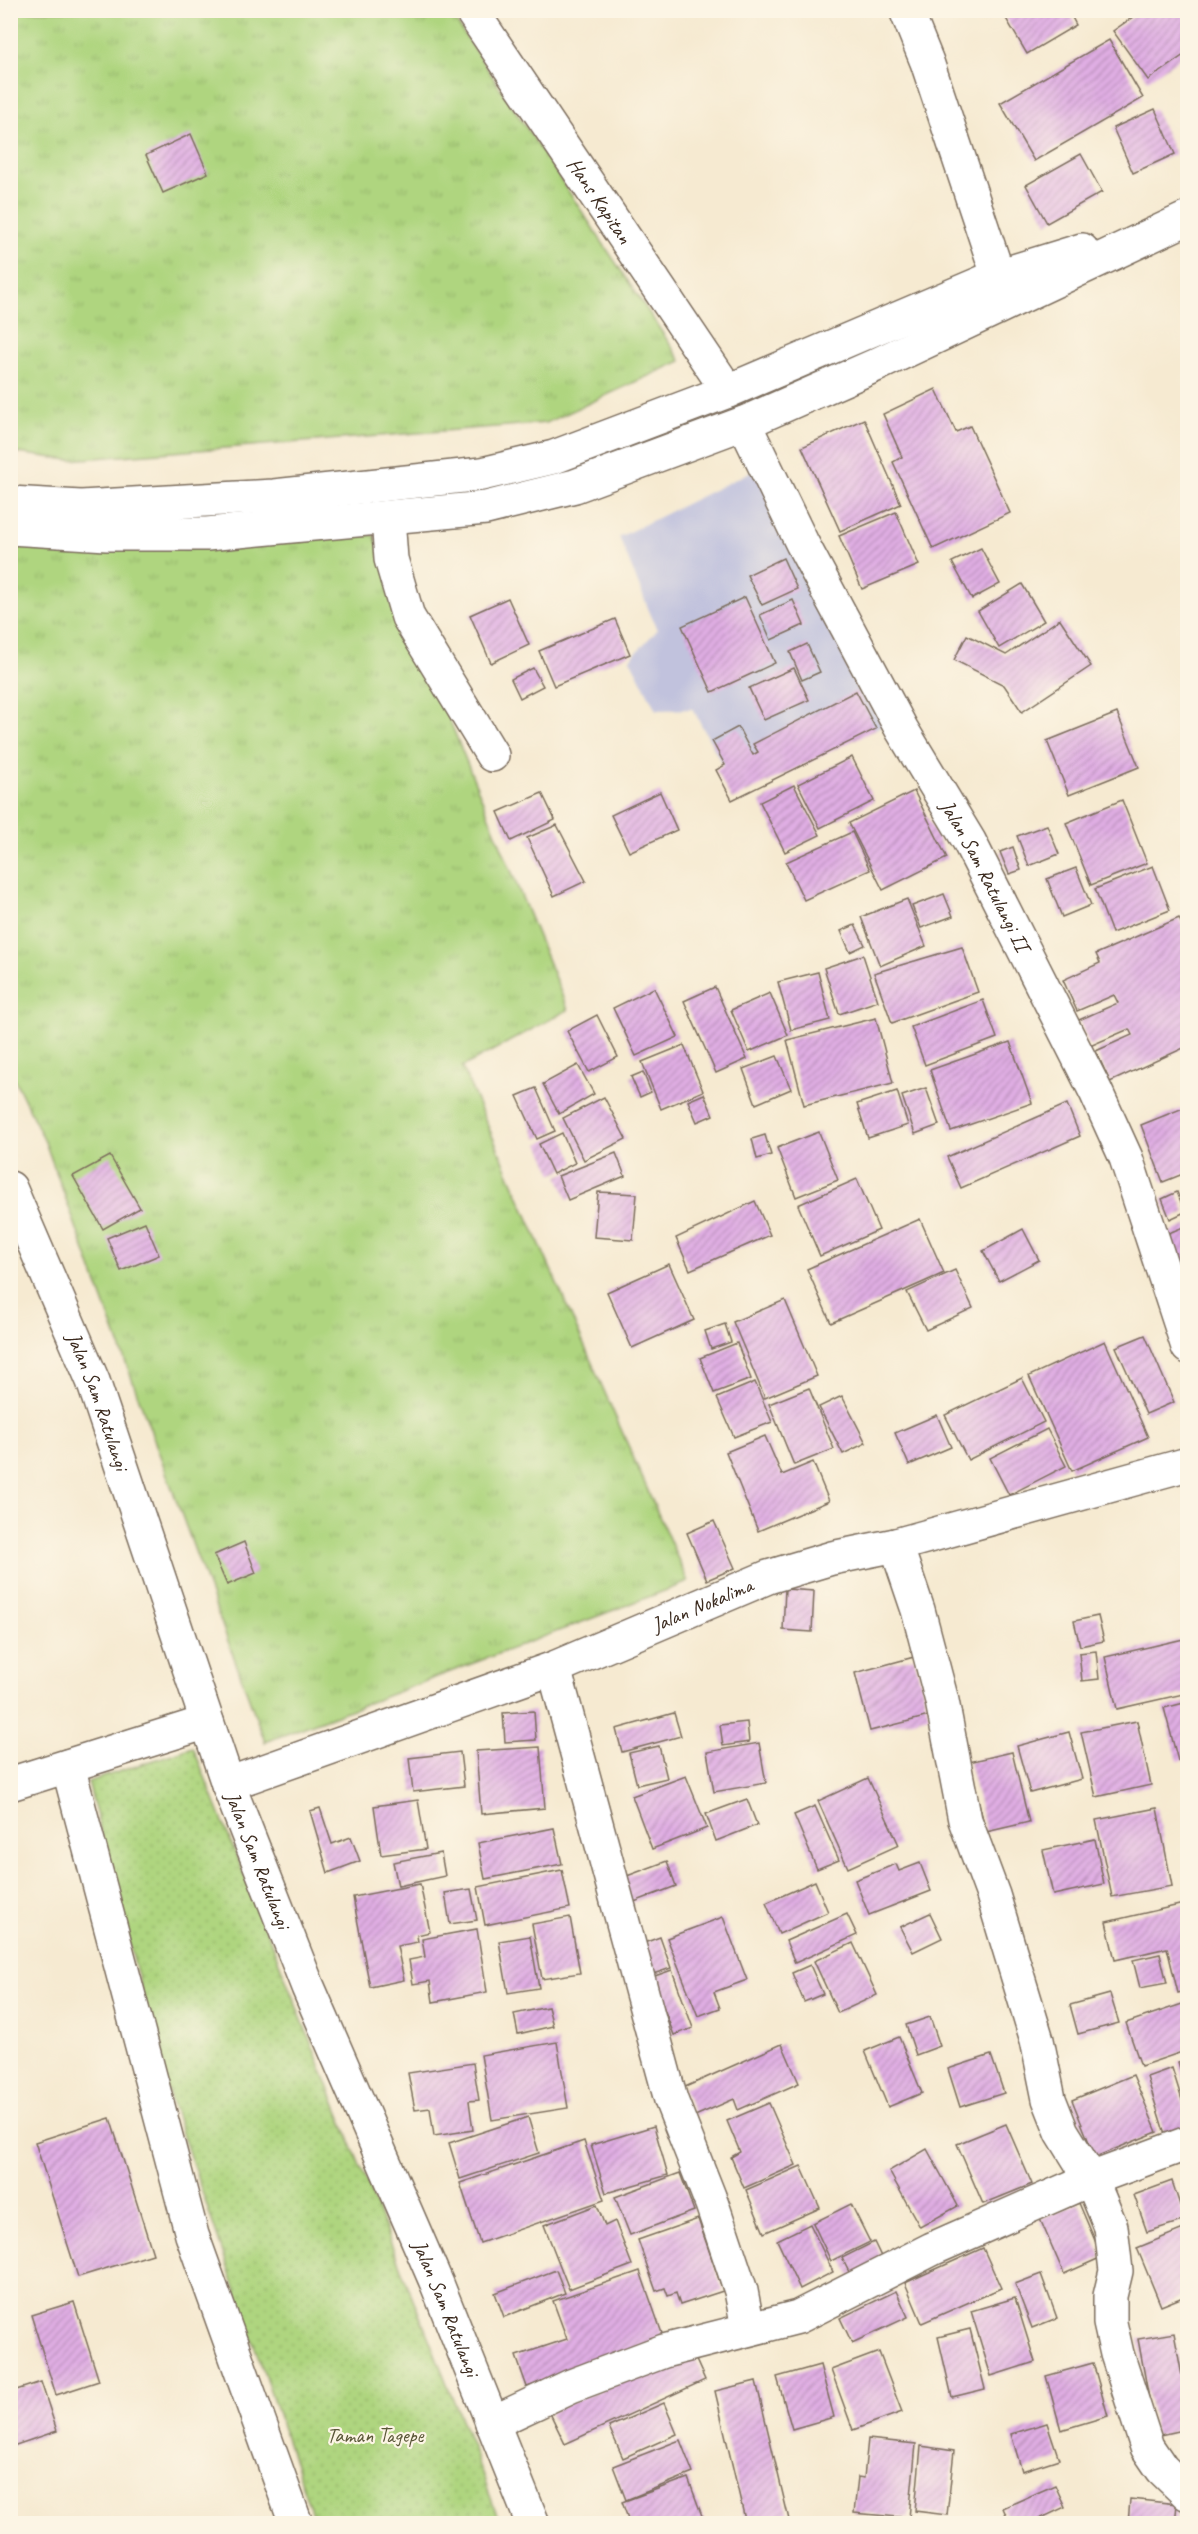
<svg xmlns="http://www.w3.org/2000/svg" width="1198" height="2534" font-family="Caveat,sans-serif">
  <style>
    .industrial { fill: #c1c2dd }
    .grass { fill: url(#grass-tufts); stroke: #75804e; stroke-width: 1.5 }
    .park { fill: url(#park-dots); stroke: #75804e; stroke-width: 1.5 }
    .building { fill: url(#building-hatch) }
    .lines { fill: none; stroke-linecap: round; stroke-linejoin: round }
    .minor-casing { stroke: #7c6d5d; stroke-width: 36 }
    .major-casing { stroke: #7c6d5d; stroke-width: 36 }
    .minor { stroke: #fff; stroke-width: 33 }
    .major { stroke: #fff; stroke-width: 33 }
    .labels { text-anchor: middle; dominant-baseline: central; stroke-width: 4.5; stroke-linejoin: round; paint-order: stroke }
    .street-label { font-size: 21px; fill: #3b2a1e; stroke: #fcf5e5 }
    .park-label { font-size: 21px; fill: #585536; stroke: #fcf5e5 }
  </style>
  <defs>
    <pattern id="grass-tufts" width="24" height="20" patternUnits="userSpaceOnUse" patternTransform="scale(1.5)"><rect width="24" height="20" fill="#afd57f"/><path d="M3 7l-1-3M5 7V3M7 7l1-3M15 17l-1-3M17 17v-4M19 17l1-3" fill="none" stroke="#97b76d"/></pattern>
    <pattern id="park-dots" width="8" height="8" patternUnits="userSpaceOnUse" patternTransform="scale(1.5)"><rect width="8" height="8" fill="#afd57f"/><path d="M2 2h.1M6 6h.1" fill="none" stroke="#97b76d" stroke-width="1.8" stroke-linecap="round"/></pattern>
    <pattern id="building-hatch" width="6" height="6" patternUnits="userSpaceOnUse" patternTransform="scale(1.5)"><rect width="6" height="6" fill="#e0aee4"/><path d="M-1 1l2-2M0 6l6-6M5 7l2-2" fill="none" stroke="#b78eb8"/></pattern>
  </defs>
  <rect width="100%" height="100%" fill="#fcf5e5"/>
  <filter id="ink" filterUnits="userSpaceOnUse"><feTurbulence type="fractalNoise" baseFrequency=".0167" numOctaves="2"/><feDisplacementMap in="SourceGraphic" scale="12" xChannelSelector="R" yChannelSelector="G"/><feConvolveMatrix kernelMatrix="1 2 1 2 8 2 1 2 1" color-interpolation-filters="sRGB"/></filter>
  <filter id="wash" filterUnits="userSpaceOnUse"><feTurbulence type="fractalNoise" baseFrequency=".008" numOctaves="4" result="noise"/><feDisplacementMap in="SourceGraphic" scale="24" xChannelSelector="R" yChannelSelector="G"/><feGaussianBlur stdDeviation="1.35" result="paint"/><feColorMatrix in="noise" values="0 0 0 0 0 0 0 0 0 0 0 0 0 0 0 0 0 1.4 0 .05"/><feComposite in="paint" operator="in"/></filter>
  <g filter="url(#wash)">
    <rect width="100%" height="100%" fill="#f6ead1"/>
    <path class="industrial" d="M 758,468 L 887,723 L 739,796 L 693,709 L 656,710 L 630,659 L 657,630 L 619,537 Z"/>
    <g class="grass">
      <path d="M 11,11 L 449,11 L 681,361 L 546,423 L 69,460 L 11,452 Z"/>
      <path d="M 374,535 L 568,1010 L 462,1067 L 688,1582 L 265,1742 L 45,1142 L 11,1072 L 11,540 L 91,550 Z"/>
    </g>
    <path class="park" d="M 193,1747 L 471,2444 L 500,2523 L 315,2523 L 166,2086 L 88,1782 Z"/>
    <g id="blocks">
      <g class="building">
        <path d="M 1001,10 L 1068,10 L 1076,25 L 1027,54 Z"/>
        <path d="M 1143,10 L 1183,10 L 1188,17 L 1188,52 L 1148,80 L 1113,31 Z"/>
        <path d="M 1109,40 L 1143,98 L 1034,161 L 1000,103 Z"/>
        <path d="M 1155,109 L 1175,154 L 1133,173 L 1113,128 Z"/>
        <path d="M 191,134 L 208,173 L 163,193 L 146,155 Z"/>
        <path d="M 1081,154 L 1102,192 L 1047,223 L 1026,185 Z"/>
        <path d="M 936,389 L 956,432 L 970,426 L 1010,513 L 933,549 L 893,462 L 902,457 L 883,414 Z"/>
        <path d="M 864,419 L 901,504 L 840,531 L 802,447 Z"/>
        <path d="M 896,512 L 919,565 L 862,589 L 839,536 Z"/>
        <path d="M 981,548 L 1000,584 L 972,599 L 952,562 Z"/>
        <path d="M 783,558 L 797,589 L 762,605 L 747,575 Z"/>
        <path d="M 1022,584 L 1044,621 L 999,648 L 978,611 Z"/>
        <path d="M 745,597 L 775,663 L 712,692 L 682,626 Z"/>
        <path d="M 508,598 L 529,645 L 491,663 L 470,615 Z"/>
        <path d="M 793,600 L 804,625 L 771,640 L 760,615 Z"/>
        <path d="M 615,619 L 630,654 L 554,686 L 539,651 Z"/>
        <path d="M 1060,619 L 1091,666 L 1022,712 L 1004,685 L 954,660 L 967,635 L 1006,655 Z"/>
        <path d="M 807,644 L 820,672 L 802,680 L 790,652 Z"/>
        <path d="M 533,668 L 543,686 L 520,698 L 511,679 Z"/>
        <path d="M 794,668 L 809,700 L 764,720 L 749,688 Z"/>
        <path d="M 856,691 L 876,729 L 732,800 L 716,770 L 725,765 L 712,741 L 738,727 L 753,755 L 758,752 L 753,744 Z"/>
        <path d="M 1117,713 L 1139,767 L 1069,795 L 1047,741 Z"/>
        <path d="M 852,757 L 874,801 L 820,828 L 798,784 Z"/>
        <path d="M 794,785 L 820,835 L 785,852 L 760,802 Z"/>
        <path d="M 914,791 L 947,858 L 883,890 L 849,823 Z"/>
        <path d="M 660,792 L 677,830 L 629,852 L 611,815 Z"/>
        <path d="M 542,793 L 555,820 L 511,841 L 498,812 Z"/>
        <path d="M 1122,800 L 1147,863 L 1091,885 L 1066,823 Z"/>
        <path d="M 557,825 L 586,881 L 554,896 L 527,838 Z"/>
        <path d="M 1047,825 L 1059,854 L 1029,866 L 1017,836 Z"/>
        <path d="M 852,832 L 870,870 L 804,900 L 786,862 Z"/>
        <path d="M 1013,847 L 1021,870 L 1009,874 L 1000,852 Z"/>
        <path d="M 1153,866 L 1170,910 L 1112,933 L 1095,889 Z"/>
        <path d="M 1076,868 L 1091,905 L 1062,917 L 1047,879 Z"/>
        <path d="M 944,894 L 953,916 L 921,928 L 912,906 Z"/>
        <path d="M 907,899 L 926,946 L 880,966 L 861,917 Z"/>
        <path d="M 1179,918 L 1188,938 L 1188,1046 L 1110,1082 L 1096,1051 L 1132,1035 L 1129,1029 L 1090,1046 L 1079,1020 L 1118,1003 L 1114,995 L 1077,1011 L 1063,980 L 1100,963 L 1096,954 Z"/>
        <path d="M 855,925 L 865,945 L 850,952 L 841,931 Z"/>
        <path d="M 962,947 L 978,992 L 892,1023 L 874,973 Z"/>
        <path d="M 863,955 L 878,1001 L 839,1014 L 824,968 Z"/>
        <path d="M 818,972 L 830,1020 L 791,1030 L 778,982 Z"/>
        <path d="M 715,987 L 747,1059 L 716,1073 L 684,1001 Z"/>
        <path d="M 654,988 L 678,1037 L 636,1056 L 613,1008 Z"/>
        <path d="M 770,993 L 788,1035 L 749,1052 L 731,1010 Z"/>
        <path d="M 983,1000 L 997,1038 L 925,1065 L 911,1027 Z"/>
        <path d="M 597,1015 L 618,1057 L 589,1072 L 567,1031 Z"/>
        <path d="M 876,1018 L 893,1083 L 804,1105 L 787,1040 Z"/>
        <path d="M 1010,1042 L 1032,1103 L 951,1131 L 930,1070 Z"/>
        <path d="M 684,1045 L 703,1091 L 661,1109 L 642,1062 Z"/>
        <path d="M 777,1056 L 791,1089 L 756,1104 L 743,1069 Z"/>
        <path d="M 578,1065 L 594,1094 L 559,1114 L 543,1084 Z"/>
        <path d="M 643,1072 L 651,1092 L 640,1097 L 631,1077 Z"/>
        <path d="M 536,1088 L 555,1131 L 537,1139 L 517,1096 Z"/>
        <path d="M 926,1088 L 939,1125 L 915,1134 L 902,1096 Z"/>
        <path d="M 897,1091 L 908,1125 L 868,1138 L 857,1104 Z"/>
        <path d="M 704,1094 L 713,1115 L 697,1122 L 688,1101 Z"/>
        <path d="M 604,1097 L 626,1139 L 584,1160 L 563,1118 Z"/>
        <path d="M 1067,1104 L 1080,1136 L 961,1188 L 947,1157 Z"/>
        <path d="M 1188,1106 L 1188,1172 L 1163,1182 L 1141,1125 Z"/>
        <path d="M 819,1132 L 838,1180 L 796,1197 L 777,1148 Z"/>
        <path d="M 562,1133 L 575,1163 L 553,1174 L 539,1144 Z"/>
        <path d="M 765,1135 L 771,1155 L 757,1159 L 752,1139 Z"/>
        <path d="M 616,1153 L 625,1176 L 568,1200 L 558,1176 Z"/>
        <path d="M 110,1156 L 140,1208 L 103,1229 L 73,1176 Z"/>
        <path d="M 857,1179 L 879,1230 L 820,1256 L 798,1205 Z"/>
        <path d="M 598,1192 L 637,1194 L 633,1240 L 594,1237 Z"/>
        <path d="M 1177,1192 L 1185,1212 L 1170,1219 L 1162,1199 Z"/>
        <path d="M 755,1201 L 770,1235 L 690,1270 L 676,1238 Z"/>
        <path d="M 920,1219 L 944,1273 L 831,1323 L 807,1269 Z"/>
        <path d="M 145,1222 L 159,1255 L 121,1271 L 107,1238 Z"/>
        <path d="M 1188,1225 L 1188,1275 L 1182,1277 L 1164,1235 Z"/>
        <path d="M 1023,1229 L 1039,1260 L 999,1281 L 983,1251 Z"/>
        <path d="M 669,1264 L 694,1320 L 632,1348 L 607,1292 Z"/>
        <path d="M 955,1270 L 973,1308 L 926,1330 L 907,1292 Z"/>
        <path d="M 785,1300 L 817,1376 L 765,1398 L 733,1322 Z"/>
        <path d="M 725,1324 L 731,1342 L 711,1349 L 705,1331 Z"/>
        <path d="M 1145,1335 L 1174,1402 L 1146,1414 L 1116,1347 Z"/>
        <path d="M 1105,1341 L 1148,1437 L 1072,1471 L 1029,1376 Z"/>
        <path d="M 737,1343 L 751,1379 L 714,1393 L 700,1358 Z"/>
        <path d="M 1022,1378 L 1044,1422 L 968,1460 L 945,1415 Z"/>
        <path d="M 755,1382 L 772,1422 L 734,1437 L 717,1398 Z"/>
        <path d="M 809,1388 L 834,1449 L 794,1465 L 769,1404 Z"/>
        <path d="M 842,1396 L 866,1443 L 843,1454 L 819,1407 Z"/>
        <path d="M 937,1415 L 951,1447 L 909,1465 L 895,1433 Z"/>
        <path d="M 1047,1429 L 1066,1466 L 1009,1495 L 990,1458 Z"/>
        <path d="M 765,1436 L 782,1475 L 813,1462 L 829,1501 L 758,1531 L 726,1452 Z"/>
        <path d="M 714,1521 L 735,1568 L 707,1580 L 687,1533 Z"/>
        <path d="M 244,1542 L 256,1573 L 227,1585 L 214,1555 Z"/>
        <path d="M 785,1589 L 814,1591 L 812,1632 L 783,1630 Z"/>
        <path d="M 1098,1616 L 1104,1641 L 1080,1646 L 1074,1621 Z"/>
        <path d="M 1188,1638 L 1188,1693 L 1117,1709 L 1105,1657 Z"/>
        <path d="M 1096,1651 L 1099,1679 L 1082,1681 L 1079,1653 Z"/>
        <path d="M 914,1657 L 929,1716 L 870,1731 L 855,1673 Z"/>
        <path d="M 1188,1702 L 1188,1759 L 1178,1761 L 1164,1708 Z"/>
        <path d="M 534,1711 L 536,1740 L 505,1742 L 503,1713 Z"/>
        <path d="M 674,1713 L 681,1736 L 622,1752 L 616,1729 Z"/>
        <path d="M 1137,1721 L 1151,1785 L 1096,1797 L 1081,1732 Z"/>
        <path d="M 747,1722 L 749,1742 L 723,1746 L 720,1725 Z"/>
        <path d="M 1069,1732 L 1082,1779 L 1030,1793 L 1017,1746 Z"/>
        <path d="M 759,1743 L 766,1783 L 714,1792 L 707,1752 Z"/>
        <path d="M 659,1746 L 667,1778 L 637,1785 L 629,1753 Z"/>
        <path d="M 540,1747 L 545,1808 L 481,1814 L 476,1751 Z"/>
        <path d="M 460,1752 L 464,1786 L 413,1792 L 409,1758 Z"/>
        <path d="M 1012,1752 L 1029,1822 L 986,1832 L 969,1762 Z"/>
        <path d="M 686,1776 L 707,1828 L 652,1849 L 632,1796 Z"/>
        <path d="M 868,1778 L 899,1845 L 848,1868 L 818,1801 Z"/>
        <path d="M 747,1799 L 757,1825 L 716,1841 L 706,1814 Z"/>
        <path d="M 418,1800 L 426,1849 L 381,1855 L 374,1806 Z"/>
        <path d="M 815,1806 L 839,1860 L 817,1869 L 794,1815 Z"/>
        <path d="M 320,1808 L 332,1844 L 351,1837 L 360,1861 L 328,1873 L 310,1811 Z"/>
        <path d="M 1157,1808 L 1172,1886 L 1112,1897 L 1096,1820 Z"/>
        <path d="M 554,1828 L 562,1864 L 485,1879 L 478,1843 Z"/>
        <path d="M 1095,1839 L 1104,1884 L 1053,1895 L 1043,1850 Z"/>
        <path d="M 441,1853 L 445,1876 L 398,1886 L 393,1862 Z"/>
        <path d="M 667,1861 L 676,1886 L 629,1904 L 619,1879 Z"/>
        <path d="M 920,1863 L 931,1891 L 869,1915 L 855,1880 L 896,1864 L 899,1871 Z"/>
        <path d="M 562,1870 L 570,1908 L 485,1925 L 478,1887 Z"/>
        <path d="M 815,1881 L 828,1912 L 779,1934 L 766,1903 Z"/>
        <path d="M 420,1884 L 430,1932 L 417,1935 L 418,1942 L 397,1946 L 404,1980 L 370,1987 L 353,1897 Z"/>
        <path d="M 471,1889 L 477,1920 L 450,1924 L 445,1893 Z"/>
        <path d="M 1188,1903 L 1188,1990 L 1178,1993 L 1167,1948 L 1115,1960 L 1106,1922 Z"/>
        <path d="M 930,1913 L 942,1938 L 913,1952 L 900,1927 Z"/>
        <path d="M 847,1914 L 857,1935 L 795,1963 L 786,1941 Z"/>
        <path d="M 570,1917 L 580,1973 L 542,1979 L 532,1924 Z"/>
        <path d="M 723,1917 L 747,1980 L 714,1992 L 720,2008 L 698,2016 L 667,1938 Z"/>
        <path d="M 477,1929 L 487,1992 L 433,2002 L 430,1981 L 413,1984 L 409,1960 L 425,1957 L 422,1939 Z"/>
        <path d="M 530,1936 L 539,1988 L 508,1993 L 499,1941 Z"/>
        <path d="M 660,1937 L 671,1968 L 647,1976 L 636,1946 Z"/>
        <path d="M 853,1943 L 877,1995 L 838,2013 L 814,1961 Z"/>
        <path d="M 1160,1954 L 1167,1983 L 1140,1988 L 1133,1960 Z"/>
        <path d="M 810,1965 L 823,1994 L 804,2002 L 792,1973 Z"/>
        <path d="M 672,1970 L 693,2028 L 674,2035 L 652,1977 Z"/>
        <path d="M 1110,1994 L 1119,2023 L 1078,2034 L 1070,2005 Z"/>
        <path d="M 1188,2002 L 1188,2050 L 1141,2066 L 1126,2023 Z"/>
        <path d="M 548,2007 L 553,2026 L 518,2034 L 514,2014 Z"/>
        <path d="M 930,2017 L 940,2046 L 916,2055 L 906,2025 Z"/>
        <path d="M 899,2037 L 922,2093 L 888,2107 L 865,2051 Z"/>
        <path d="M 557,2042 L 568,2108 L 492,2120 L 481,2055 Z"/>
        <path d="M 782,2044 L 799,2083 L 738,2110 L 734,2099 L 695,2116 L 683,2088 Z"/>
        <path d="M 991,2055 L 1004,2093 L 960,2107 L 948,2069 Z"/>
        <path d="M 1188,2059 L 1188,2091 L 1187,2091 L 1178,2062 Z"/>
        <path d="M 473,2063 L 479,2100 L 469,2101 L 473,2130 L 434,2136 L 430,2108 L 415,2110 L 408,2073 Z"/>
        <path d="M 1172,2068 L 1188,2119 L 1188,2128 L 1165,2135 L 1147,2077 Z"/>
        <path d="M 1133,2075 L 1157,2132 L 1095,2157 L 1072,2100 Z"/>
        <path d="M 769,2103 L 796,2165 L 744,2188 L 731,2157 L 740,2152 L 727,2121 Z"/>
        <path d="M 528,2117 L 539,2153 L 460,2179 L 449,2143 Z"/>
        <path d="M 110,2118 L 153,2254 L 78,2277 L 35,2142 Z"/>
        <path d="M 1006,2124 L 1032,2184 L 983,2204 L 957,2144 Z"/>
        <path d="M 654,2126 L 668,2175 L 606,2193 L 591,2145 Z"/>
        <path d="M 584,2141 L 604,2200 L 480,2243 L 460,2183 Z"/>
        <path d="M 927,2149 L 958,2206 L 920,2227 L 889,2171 Z"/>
        <path d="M 801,2166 L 820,2208 L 764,2233 L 746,2190 Z"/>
        <path d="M 680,2173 L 694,2211 L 630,2235 L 615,2197 Z"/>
        <path d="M 1172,2181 L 1185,2220 L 1147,2232 L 1134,2195 Z"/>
        <path d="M 1079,2203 L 1102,2257 L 1064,2274 L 1040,2219 Z"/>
        <path d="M 851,2204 L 870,2242 L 831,2261 L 813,2223 Z"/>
        <path d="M 597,2205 L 605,2226 L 615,2221 L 632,2265 L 569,2289 L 544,2225 Z"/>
        <path d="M 698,2219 L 723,2291 L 680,2305 L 676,2293 L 668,2296 L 665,2288 L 656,2291 L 638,2240 Z"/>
        <path d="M 810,2224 L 833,2272 L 800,2289 L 777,2240 Z"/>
        <path d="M 1188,2227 L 1188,2295 L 1161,2306 L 1137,2248 Z"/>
        <path d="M 874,2242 L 884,2263 L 852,2278 L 842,2258 Z"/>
        <path d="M 983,2248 L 1001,2288 L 922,2323 L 905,2283 Z"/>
        <path d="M 556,2270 L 565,2293 L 504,2317 L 495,2293 Z"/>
        <path d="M 640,2271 L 664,2339 L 527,2387 L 516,2356 L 567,2339 L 553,2301 Z"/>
        <path d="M 1041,2274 L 1057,2318 L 1032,2328 L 1015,2284 Z"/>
        <path d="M 896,2291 L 908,2317 L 852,2343 L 840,2318 Z"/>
        <path d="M 1015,2298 L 1035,2362 L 991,2376 L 971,2311 Z"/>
        <path d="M 74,2302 L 99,2381 L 56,2395 L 31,2315 Z"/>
        <path d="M 970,2329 L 985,2389 L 952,2397 L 938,2337 Z"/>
        <path d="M 1174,2333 L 1188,2408 L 1188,2429 L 1156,2436 L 1138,2339 Z"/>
        <path d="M 691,2349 L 705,2380 L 565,2444 L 550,2413 Z"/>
        <path d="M 879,2352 L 902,2412 L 853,2430 L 831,2370 Z"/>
        <path d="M 1093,2363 L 1108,2416 L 1061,2430 L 1046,2376 Z"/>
        <path d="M 820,2365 L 834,2417 L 792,2429 L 777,2377 Z"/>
        <path d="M 756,2381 L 790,2524 L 746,2524 L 715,2391 Z"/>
        <path d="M 41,2382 L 57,2431 L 10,2447 L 10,2392 Z"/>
        <path d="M 664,2403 L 677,2434 L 623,2458 L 609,2427 Z"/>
        <path d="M 1047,2423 L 1059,2459 L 1022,2471 L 1011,2434 Z"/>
        <path d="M 868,2439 L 916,2444 L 909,2518 L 854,2513 L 858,2477 L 864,2478 Z"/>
        <path d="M 680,2440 L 693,2473 L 626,2500 L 613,2466 Z"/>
        <path d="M 921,2446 L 954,2451 L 947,2515 L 915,2511 Z"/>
        <path d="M 688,2478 L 705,2524 L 630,2524 L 622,2502 Z"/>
        <path d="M 1055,2485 L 1065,2507 L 1029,2524 L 1010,2524 L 1003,2508 Z"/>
        <path d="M 1130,2499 L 1177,2504 L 1175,2524 L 1128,2524 Z"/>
      </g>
    </g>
  </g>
  <g filter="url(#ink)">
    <use href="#blocks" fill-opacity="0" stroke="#7c6d5d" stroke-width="1.5"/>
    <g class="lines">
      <g class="minor-casing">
        <g id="minor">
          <path id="s1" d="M 471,10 L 728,391"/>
          <path d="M 906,10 L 927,62 L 1007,302"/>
          <path id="s2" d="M 744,423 L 802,543 L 902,730 L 969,841 L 1096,1092 L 1126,1158 L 1188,1347"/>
          <path d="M 388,518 L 391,559 L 408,617 L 492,755"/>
          <path d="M 896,1545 L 918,1610 L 942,1701 L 965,1820 L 993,1895 L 1037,2040 L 1049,2099 L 1062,2132 L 1091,2179 L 1111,2227 L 1116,2271 L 1110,2296 L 1110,2323 L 1117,2354 L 1147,2447 L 1162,2469 L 1188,2494"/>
          <path d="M 554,1668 L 671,2100 L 712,2204 L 741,2291 L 748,2328"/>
          <path d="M 68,1766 L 192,2235 L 296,2524"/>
          <path d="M 10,1784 L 207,1722"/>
          <path id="s3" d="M 228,1784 L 554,1668 L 768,1577 L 832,1558 L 896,1545 L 1188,1464"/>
          <path d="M 492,2423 L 571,2386 L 664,2351 L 798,2317 L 932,2249 L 1091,2179 L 1188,2143"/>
        </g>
      </g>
      <g class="major-casing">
        <g id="major">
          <path d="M 10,503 L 81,507 L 274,496 L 482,474 L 554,457 L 728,391 L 998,276 L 1082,250"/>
          <path d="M 10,528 L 107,534 L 207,534 L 486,508 L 575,486 L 744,423 L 876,365 L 1188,218"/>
          <path id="s4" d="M 10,1188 L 93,1381 L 228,1784 L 308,1987 L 437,2284 L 533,2524"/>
        </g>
      </g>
      <use href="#minor" class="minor"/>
      <use href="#major" class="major"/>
    </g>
  </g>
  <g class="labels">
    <g class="street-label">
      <text stroke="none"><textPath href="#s1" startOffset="230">Hans Kapitan</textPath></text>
      <text stroke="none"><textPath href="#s2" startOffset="513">Jalan Sam Ratulangi II</textPath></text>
      <text stroke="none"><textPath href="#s4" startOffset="231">Jalan Sam Ratulangi</textPath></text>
      <text stroke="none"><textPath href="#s3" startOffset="507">Jalan Nokalima</textPath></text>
      <text stroke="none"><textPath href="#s4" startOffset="717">Jalan Sam Ratulangi</textPath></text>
      <text stroke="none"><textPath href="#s4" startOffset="1203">Jalan Sam Ratulangi</textPath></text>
    </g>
    <g class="park-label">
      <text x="375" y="2435">Taman Tagepe</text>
    </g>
  </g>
  <rect width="1198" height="2534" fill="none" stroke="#fcf5e5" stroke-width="36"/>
</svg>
